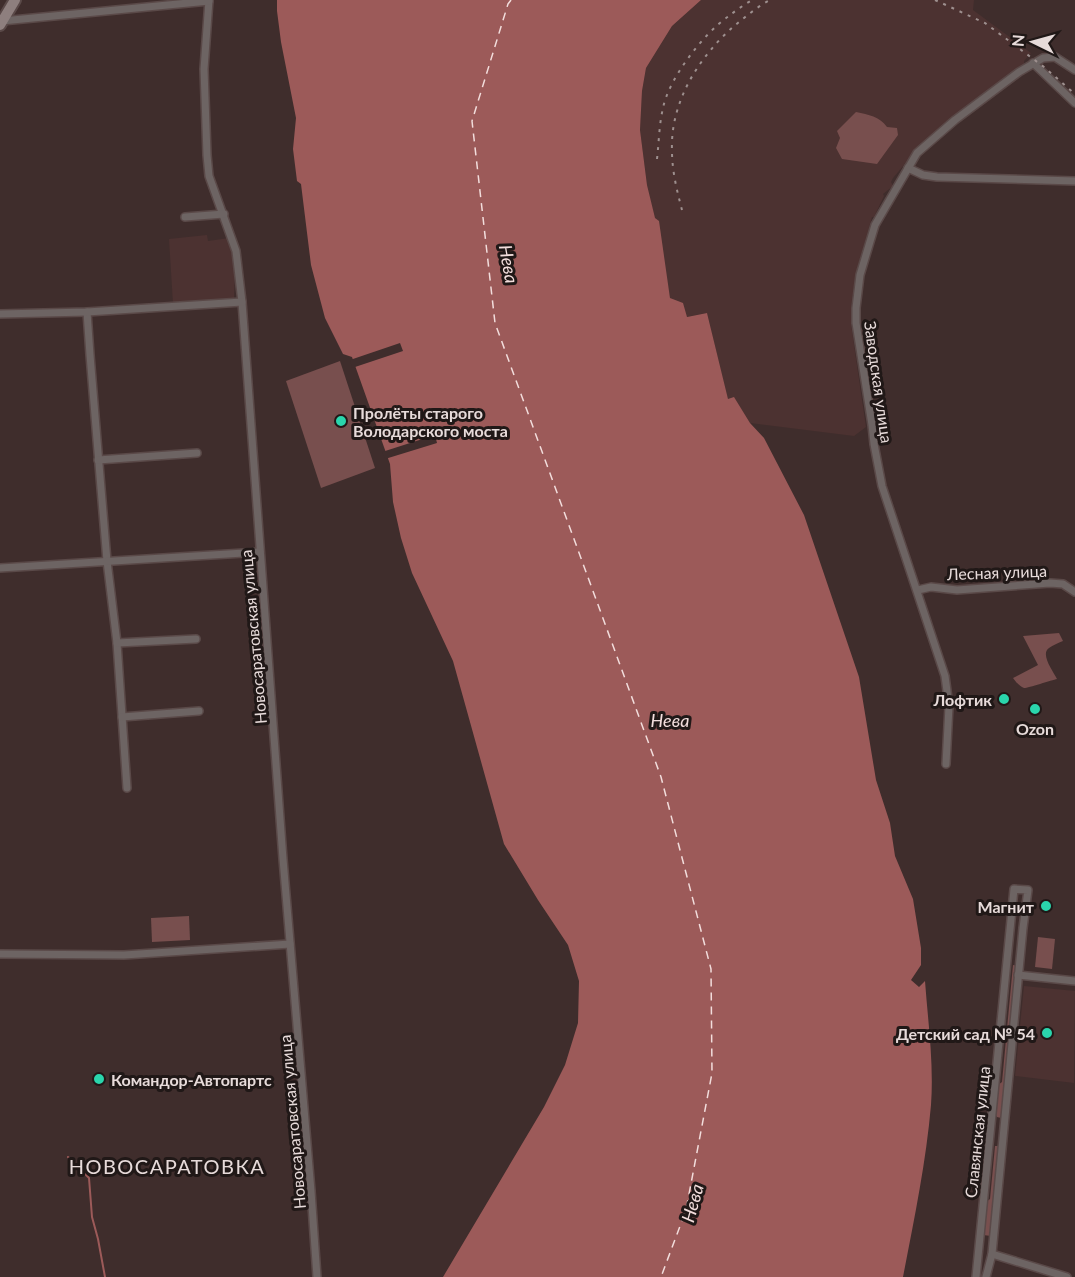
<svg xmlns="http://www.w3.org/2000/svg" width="1075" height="1277" font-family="Lato,sans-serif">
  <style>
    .built { fill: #4c3231 }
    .green { fill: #784f4e }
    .water { fill: #9c5a59 }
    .pier { fill: #3f2d2c }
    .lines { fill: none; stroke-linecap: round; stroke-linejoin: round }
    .stream { stroke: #9c5a59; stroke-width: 2 }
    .ferry { stroke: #f2dddc; stroke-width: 1.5; stroke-dasharray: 8 6; stroke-linecap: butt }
    .street-casing { stroke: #5a4948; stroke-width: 10 }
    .secondary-casing { stroke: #5a4948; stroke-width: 14 }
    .street { stroke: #6d6463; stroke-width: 7 }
    .secondary { stroke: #8e7f7e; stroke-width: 10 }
    .rail { stroke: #9e908f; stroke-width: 2; stroke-dasharray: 3 6; stroke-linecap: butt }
    .poi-dot { fill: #2ad5ac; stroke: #201817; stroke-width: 2 }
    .labels { text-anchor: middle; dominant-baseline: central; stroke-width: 6; stroke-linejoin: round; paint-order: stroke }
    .street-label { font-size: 16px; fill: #e7dbda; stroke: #201817 }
    .poi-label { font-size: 16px; font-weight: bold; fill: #e7dbda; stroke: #201817; text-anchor: end }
    .water-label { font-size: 18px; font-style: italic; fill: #f2dddc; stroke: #201817 }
    .quarter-label { font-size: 20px; letter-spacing: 1.5px; fill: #e7dbda; stroke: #201817 }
  </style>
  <rect width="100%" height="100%" fill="#3f2d2c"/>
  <g class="built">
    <path d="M 701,0 L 974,0 L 973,10 L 1031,53 L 1024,61 L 1024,65 L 954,119 L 915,152 L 893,178 L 891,182 L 893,186 L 883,194 L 884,196 L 874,217 L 872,217 L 856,273 L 851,307 L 851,324 L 866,427 L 854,436 L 750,423 L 734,398 L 728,400 L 707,313 L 686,317 L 670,298 L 664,264 L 647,185 L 640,130 L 642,91 L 646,68 L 672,26 Z"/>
    <path d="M 207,235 L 208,241 L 229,238 L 235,271 L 234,299 L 173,304 L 169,239 Z"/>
    <path d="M 1024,986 L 1075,991 L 1074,1083 L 1015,1076 Z"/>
  </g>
  <g class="green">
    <path d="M 856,112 C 869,115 879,116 887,127 L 897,128 L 898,135 L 877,164 L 842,159 L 836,148 L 840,138 L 837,131 Z"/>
    <path d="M 340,361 L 375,468 L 321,488 L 286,381 Z"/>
    <path d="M 1059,633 L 1063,641 C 1058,643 1053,645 1049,648 C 1040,654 1053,671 1057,679 C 1052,680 1025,689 1024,688 C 1020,687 1015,681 1013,678 L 1038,665 L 1023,636 Z"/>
    <path d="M 189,916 L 190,940 L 152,942 L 151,918 Z"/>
    <path d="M 1038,937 L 1055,939 L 1052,969 L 1035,967 Z"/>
    <path d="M 1013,965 L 1018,966 L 1003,1116 L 1001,1118 L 997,1117 L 995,1114 L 998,1085 L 1002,1082 Z"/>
    <path d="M 995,1146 L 999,1146 L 991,1236 L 983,1235 L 986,1202 L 990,1199 Z"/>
  </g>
  <path class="water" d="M 277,0 L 701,0 L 672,26 L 646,68 L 642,91 L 640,130 L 647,185 L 655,218 L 659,221 L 670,298 L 683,303 L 687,317 L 707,313 L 728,399 L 734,397 L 750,423 L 764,438 L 804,515 L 859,677 L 876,780 L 890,823 L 895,856 L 913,899 L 921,948 L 921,965 L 911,980 L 919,987 L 925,981 C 928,1022 934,1064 931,1105 C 926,1163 914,1220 903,1277 L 443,1277 L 544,1107 L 565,1065 L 578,1023 L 579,981 L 568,945 L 538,900 L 504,844 L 453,661 L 412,573 L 401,538 L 393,502 L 390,464 L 352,357 L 343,354 L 325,318 L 311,265 L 301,184 L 297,181 L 293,149 L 296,118 L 281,42 L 277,11 Z"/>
  <g class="pier">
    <path d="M 400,343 L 403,351 L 352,368 L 350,360 Z"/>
    <path d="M 435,435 L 437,443 L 385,459 L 382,452 Z"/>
  </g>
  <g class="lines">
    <path class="stream" d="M 68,1157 L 89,1178 L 92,1217 L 98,1239 L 105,1277"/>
    <path class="ferry" d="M 511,0 L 508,4 L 472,121 L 495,323 L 661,777 L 711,969 L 712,1073 L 686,1210 L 661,1277"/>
    <g class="street-casing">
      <g id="street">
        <path d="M 209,0 L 204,69 L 207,155 L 209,176 L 236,251 L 242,302 L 283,859 L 311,1191 L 317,1277"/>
        <path d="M 2,21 L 209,1"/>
        <path d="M 1033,63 L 1075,103"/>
        <path d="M 908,168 L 923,175 L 937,177 L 1075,181"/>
        <path d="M 185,217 L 224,214"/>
        <path d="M 87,312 L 90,355 L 107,561 L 117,643 L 127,788"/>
        <path d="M 0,314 L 87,312 L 242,302"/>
        <path d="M 98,460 L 197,453"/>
        <path d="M 0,568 L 260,552"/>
        <path d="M 918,590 L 931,587 L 957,590 L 1050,583 L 1063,584 L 1075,592"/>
        <path d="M 117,643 L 196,639"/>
        <path d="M 122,717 L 199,711"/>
        <path d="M 946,764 L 949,706 L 945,676 L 882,486 L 874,444 L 872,425 L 856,323 L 856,308 L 860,275 L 875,225 L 917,153 L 955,120 L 1019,72 L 1043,58 L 1055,57 L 1075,70"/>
        <path d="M 0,954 L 124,955 L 290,944"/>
        <path d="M 1018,975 L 1075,981"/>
        <path d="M 992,1254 L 1067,1277"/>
        <path d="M 976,1277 L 1014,889 L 1028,890 L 1023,928 L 992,1254 L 986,1277"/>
      </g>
    </g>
    <g class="secondary-casing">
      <path id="secondary" d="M 0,25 L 15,0"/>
    </g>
    <use href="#street" class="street"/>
    <use href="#secondary" class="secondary"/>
    <g class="rail">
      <path d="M 935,0 L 985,23 L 1044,67 L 1075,94"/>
      <path d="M 657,159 C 659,142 659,125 663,108 C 669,78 704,33 729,16 C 736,10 744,5 752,0"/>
      <path d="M 682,210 C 677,191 672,171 672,151 C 670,103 698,58 733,27 C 745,17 757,7 770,0"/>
    </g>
  </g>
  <g class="poi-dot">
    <circle cx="341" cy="421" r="6"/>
    <circle cx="1004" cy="699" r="6"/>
    <circle cx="1035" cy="709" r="6"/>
    <circle cx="1046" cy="906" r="6"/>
    <circle cx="1047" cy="1033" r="6"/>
    <circle cx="99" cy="1079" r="6"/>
  </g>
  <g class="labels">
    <g class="street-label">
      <text transform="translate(879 382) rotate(82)">Заводская улица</text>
      <text transform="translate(997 572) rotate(-2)">Лесная улица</text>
      <text transform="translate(253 637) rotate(-95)">Новосаратовская улица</text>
      <text transform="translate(292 1122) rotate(-95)">Новосаратовская улица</text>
      <text transform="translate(977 1132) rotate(-84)">Славянская улица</text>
    </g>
    <g class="poi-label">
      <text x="353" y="412" text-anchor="start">Пролёты старого<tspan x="353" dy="18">Володарского моста</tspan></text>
      <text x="992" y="699">Лофтик</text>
      <text x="1035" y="728" text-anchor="middle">Ozon</text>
      <text x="1034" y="906">Магнит</text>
      <text x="1035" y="1033">Детский сад № 54</text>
      <text x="111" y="1079" text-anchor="start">Командор-Автопартс</text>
    </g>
    <g class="water-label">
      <text transform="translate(509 264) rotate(80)">Нева</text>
      <text x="670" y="720">Нева</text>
      <text transform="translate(692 1203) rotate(-74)">Нева</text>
    </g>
    <g class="quarter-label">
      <text x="167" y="1166">НОВОСАРАТОВКА</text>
    </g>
  </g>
  <g transform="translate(1033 42) rotate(275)" stroke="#201817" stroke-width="4.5" paint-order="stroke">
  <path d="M0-4.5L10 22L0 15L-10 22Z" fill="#e7dbda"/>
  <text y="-9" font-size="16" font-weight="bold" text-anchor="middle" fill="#e7dbda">N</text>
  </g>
</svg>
